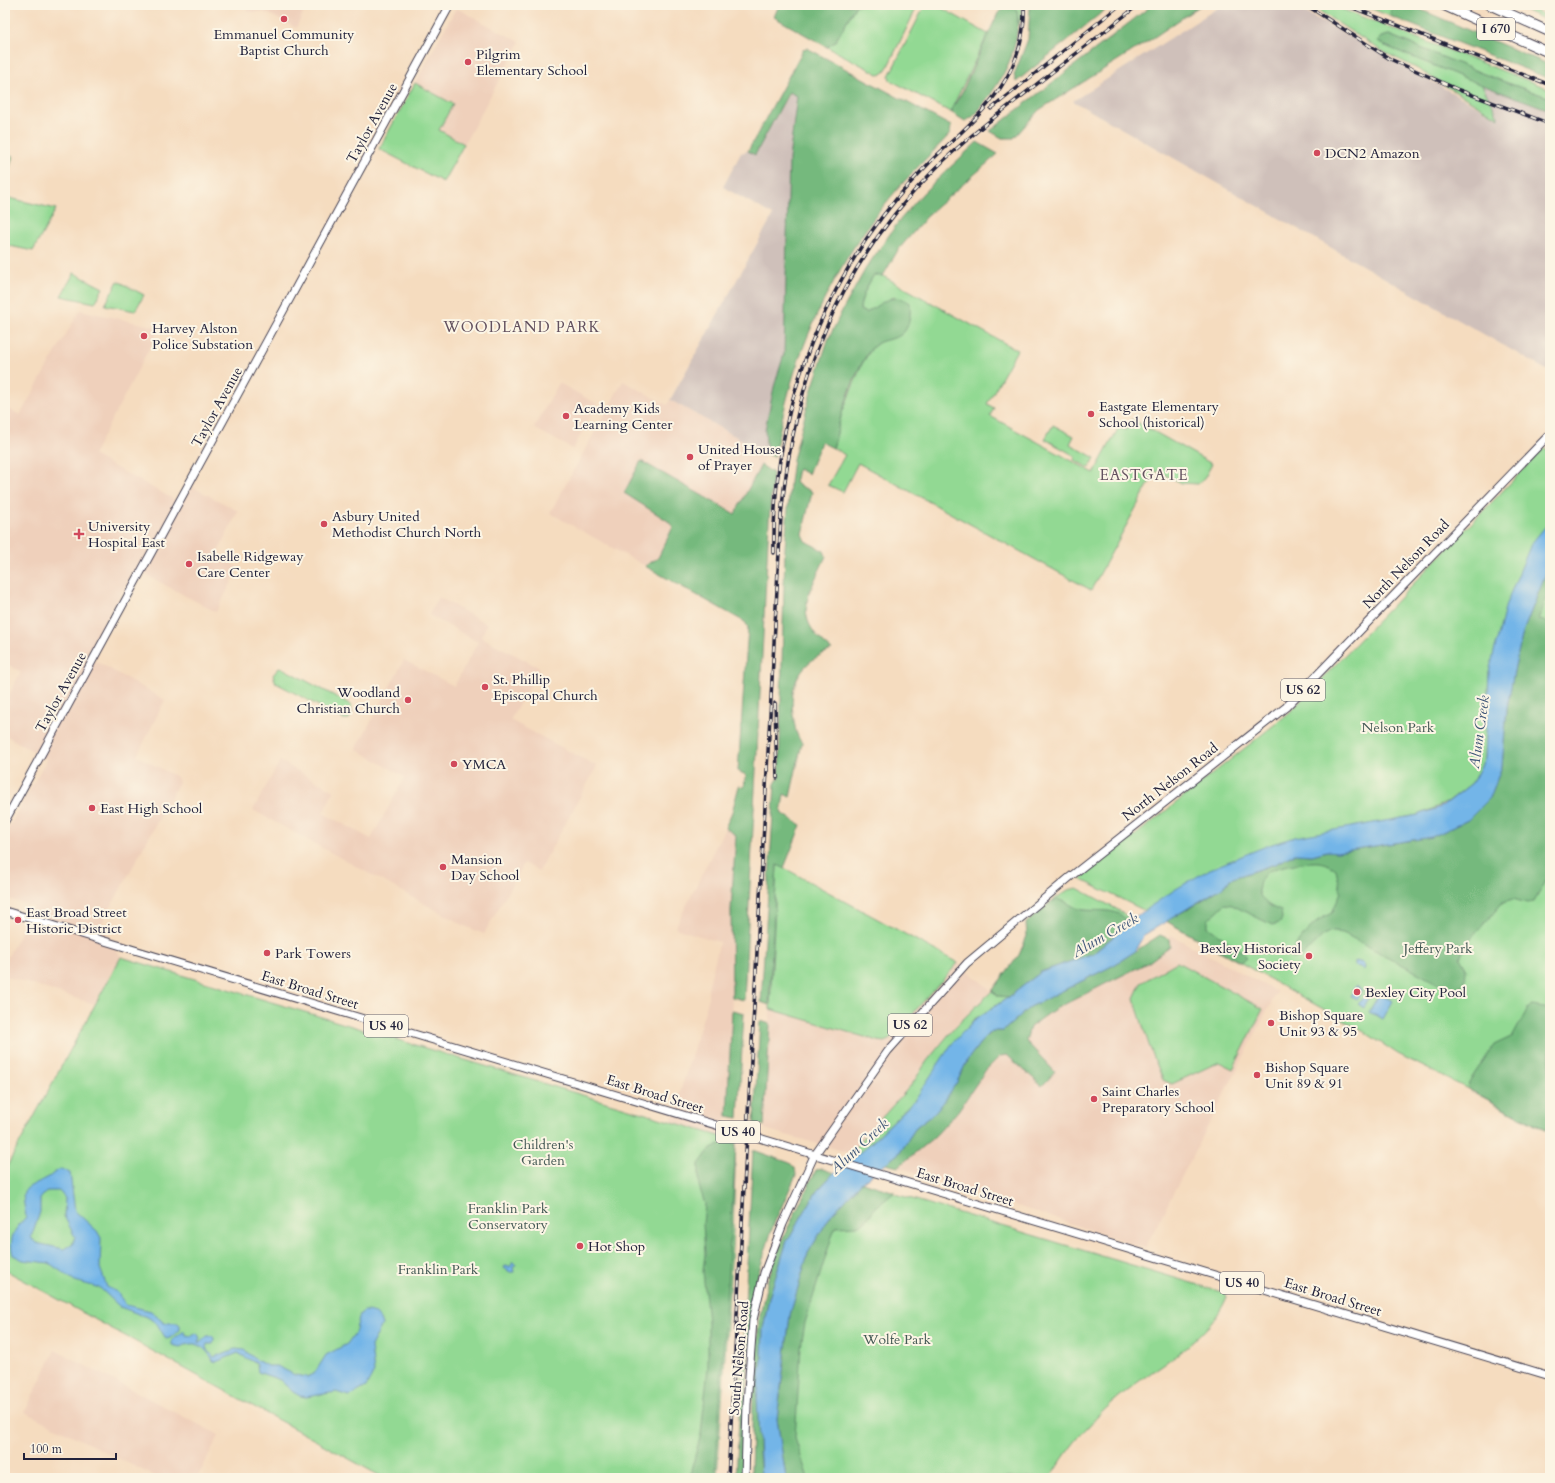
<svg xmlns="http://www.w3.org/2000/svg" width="1555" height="1483" font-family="Cardo,serif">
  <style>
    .built { fill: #efd0bb }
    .industrial { fill: #cfc0ba }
    .green { fill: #92d993; stroke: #5a7e67 }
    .forest { fill: #75b97d; stroke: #4c6e5c }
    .water { fill: #73b5e8; stroke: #4a6c92; fill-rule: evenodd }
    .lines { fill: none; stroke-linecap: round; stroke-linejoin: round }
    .major-casing { stroke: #423e4f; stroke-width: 9 }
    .highway-casing { stroke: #423e4f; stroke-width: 11 }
    .major { stroke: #fff; stroke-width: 7 }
    .highway { stroke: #fff; stroke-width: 9 }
    .rail-casing { stroke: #22223b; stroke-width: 3.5 }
    .rail { stroke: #fcf5e5; stroke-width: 2; stroke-dasharray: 6; stroke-linecap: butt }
    .poi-dot { fill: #d1495b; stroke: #fcf5e5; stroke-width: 1.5 }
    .labels { text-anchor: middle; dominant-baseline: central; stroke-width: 4; stroke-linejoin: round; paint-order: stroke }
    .shield { fill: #fcf5e5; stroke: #63616e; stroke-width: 1 }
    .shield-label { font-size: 13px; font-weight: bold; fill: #22223b }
    .poi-label { font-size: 14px; fill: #22223b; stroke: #fcf5e5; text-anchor: start }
    .street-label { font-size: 14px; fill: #22223b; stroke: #fcf5e5 }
    .park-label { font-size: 14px; fill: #445955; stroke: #fcf5e5 }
    .neighbourhood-label { font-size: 15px; letter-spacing: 1px; fill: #63515f; stroke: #fcf5e5 }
    .water-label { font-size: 15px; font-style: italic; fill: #3e5578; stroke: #fcf5e5 }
  </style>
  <rect width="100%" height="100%" fill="#fcf5e5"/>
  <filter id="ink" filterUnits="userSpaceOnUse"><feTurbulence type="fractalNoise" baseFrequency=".025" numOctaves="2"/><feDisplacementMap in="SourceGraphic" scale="8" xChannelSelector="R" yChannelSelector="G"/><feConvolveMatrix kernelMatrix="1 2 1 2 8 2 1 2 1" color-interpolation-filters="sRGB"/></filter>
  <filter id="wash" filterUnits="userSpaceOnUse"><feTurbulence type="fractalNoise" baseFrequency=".012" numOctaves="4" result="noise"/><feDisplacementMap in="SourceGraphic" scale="16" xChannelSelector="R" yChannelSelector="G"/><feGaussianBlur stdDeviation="0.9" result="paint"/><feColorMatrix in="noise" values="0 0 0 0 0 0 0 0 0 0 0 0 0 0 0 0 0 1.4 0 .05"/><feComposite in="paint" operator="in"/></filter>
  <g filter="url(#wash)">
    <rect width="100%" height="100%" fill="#f5dcbf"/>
    <g class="built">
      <path d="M 246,5 L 307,5 L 296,28 L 265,12 L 248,12 Z"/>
      <path d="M 456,8 L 520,42 L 464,144 L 438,130 L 453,104 L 415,83 Z"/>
      <path d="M 80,310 L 160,328 L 93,455 L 173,499 L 183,499 L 191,486 L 238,511 L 217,554 L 239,568 L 216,612 L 135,569 L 87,656 L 165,700 L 137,756 L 177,777 L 179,782 L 101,925 L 121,957 L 94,1004 L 5,976 L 5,962 L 34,907 L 5,898 L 5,834 L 47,759 L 5,735 L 5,702 L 21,672 L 5,663 L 5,407 L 20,415 Z"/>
      <path d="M 623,381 L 667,405 L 670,400 L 767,454 L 735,514 L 641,461 L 624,493 L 668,521 L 673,527 L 658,558 L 645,566 L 550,513 Z"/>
      <path d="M 559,383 L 597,404 L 573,449 L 534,428 Z"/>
      <path d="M 438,597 L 487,624 L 481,637 L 540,668 L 510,720 L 597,766 L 539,871 L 524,863 L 484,934 L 465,926 L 253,810 L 280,761 L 334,791 L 323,813 L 371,839 L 405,777 L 356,749 L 404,660 L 454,686 L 478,642 L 429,615 Z"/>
      <path d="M 725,828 L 736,834 L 731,910 L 732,997 L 727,1116 L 722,1137 L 671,1122 L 708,1001 L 708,988 L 719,945 L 719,942 L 675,928 Z"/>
      <path d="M 1171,935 L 1277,992 L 1145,1248 L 898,1167 L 934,1137 L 958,1111 L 985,1071 L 1000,1056 L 1007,1055 L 1042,1086 L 1055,1072 L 1026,1041 L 1030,1027 L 1055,1009 L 1170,946 L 1169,939 Z"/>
      <path d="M 958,963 L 992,991 L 955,1027 L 927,1061 L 913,1083 L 850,1153 L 765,1129 L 770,1009 L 884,1042 L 889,1040 Z"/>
      <path d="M 55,1350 L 219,1435 L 197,1478 L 158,1478 L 25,1412 Z"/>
    </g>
    <g class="industrial">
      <path d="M 1222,5 L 1292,5 L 1499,118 L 1482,85 L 1550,110 L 1550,372 L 1073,101 Z"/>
      <path d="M 790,92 L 798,96 L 789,159 L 784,354 L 774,387 L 765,430 L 767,454 L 670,400 L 773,215 L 723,187 L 741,153 L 748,151 L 755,155 Z"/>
    </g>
    <g class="green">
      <path d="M 856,5 L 918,5 L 885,72 L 880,75 L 827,47 L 835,42 Z"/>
      <path d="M 925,5 L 936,5 L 988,34 L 952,108 L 952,113 L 890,80 L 889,76 Z"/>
      <path d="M 1009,5 L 1021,5 L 1021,19 L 1019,25 L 1017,10 Z"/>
      <path d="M 1310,5 L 1331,5 L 1550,89 L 1550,98 L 1491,77 L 1389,35 L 1381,37 L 1383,45 L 1482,85 L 1499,118 L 1416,68 L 1380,50 Z"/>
      <path d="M 1362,5 L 1394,5 L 1390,12 L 1392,17 Z"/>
      <path d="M 1514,5 L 1524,5 L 1550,18 L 1550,22 Z"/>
      <path d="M 415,83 L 453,104 L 439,130 L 464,144 L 443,182 L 379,149 Z"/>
      <path d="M 5,154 L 13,156 L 5,184 Z"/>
      <path d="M 5,197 L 56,209 L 33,251 L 5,245 Z"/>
      <path d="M 74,273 L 103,288 L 95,303 L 61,296 Z"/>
      <path d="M 874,275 L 883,276 L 1017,350 L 987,404 L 994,408 L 990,416 L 1094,473 L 1119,427 L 1126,430 L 1132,419 L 1212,464 L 1204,479 L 1198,484 L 1182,483 L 1156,471 L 1091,590 L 858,463 L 843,492 L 828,485 L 845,455 L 833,448 L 842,413 L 862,364 L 872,348 L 880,341 L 898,336 L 895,296 L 866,313 L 860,310 C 860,299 868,284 874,275 Z"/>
      <path d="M 118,281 L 144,295 L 135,311 L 105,305 Z"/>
      <path d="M 1053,425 L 1074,436 L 1070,444 L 1095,458 L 1089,468 L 1074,460 L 1075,456 L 1045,439 Z"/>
      <path d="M 1544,448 L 1550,451 L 1550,538 L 1489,672 L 1485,758 L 1472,783 L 1446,803 L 1418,815 L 1333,831 L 1230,879 L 1468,820 L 1523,632 L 1550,563 L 1550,1126 L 1548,1132 L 1468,1089 L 1398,1054 L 1366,1033 L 1166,921 L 1080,879 L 1289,713 Z"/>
      <path d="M 279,668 L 284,669 L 348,703 L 351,706 L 352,714 L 349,719 L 343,719 L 276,683 L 273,675 Z"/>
      <path d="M 777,864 L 958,963 L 889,1040 L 884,1042 L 878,1041 L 770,1009 Z"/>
      <path d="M 1077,888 L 1122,912 L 1125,915 L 1134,918 L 1128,923 C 1120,907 1092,913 1078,909 C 1068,905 1064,899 1052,901 L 1068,890 Z"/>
      <path d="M 121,957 L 736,1141 L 733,1231 L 717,1478 L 384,1478 L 5,1270 L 5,1170 Z"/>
      <path d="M 1177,962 L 1263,1009 L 1233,1069 L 1219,1062 L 1172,1084 L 1163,1080 L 1149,1045 L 1134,998 L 1141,983 Z"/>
      <path d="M 992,991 L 999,996 L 1009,997 L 973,1020 L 914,1101 L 858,1155 L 850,1153 L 913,1083 L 927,1061 L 955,1027 Z"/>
      <path d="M 816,1170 L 1225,1293 L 1227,1297 C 1209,1340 1164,1361 1129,1389 C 1099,1412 1069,1444 1051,1478 L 751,1478 L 753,1393 L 759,1320 L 768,1279 L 783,1238 Z"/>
    </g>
    <g class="forest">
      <path d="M 779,5 L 856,5 L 835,42 L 827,47 L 774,17 Z"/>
      <path d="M 1008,5 L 1017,10 C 1021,43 1007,73 987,99 C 980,108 976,117 965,121 L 952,113 L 952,109 L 962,92 L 998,13 Z"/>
      <path d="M 1030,5 L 1111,5 L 1016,82 L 1014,75 L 1028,39 Z"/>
      <path d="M 1152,5 L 1201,5 L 1150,40 L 1039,110 L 1014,138 L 1002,138 L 990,131 Z"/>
      <path d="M 1394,5 L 1410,5 L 1550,65 L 1550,79 L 1392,17 L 1390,12 Z"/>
      <path d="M 1533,5 L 1550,5 L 1550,12 Z"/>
      <path d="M 1389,35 L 1491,77 L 1550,98 L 1550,110 L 1482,85 L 1383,45 L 1378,41 L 1381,37 Z"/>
      <path d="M 807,48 L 951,126 L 950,134 C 930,155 908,176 890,198 C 848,248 815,310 795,371 C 786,399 780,428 774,457 L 767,454 L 765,430 L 774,387 L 784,354 L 789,159 L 797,96 L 789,92 L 755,155 L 748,151 L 803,50 Z"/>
      <path d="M 977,142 L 998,154 L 931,212 L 898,250 L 883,276 L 874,275 C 868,284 860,299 860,310 L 866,313 C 882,303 893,291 910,303 C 911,314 910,330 899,336 C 889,341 879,339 871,349 C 858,366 849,392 842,413 C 838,424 837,437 833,448 L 821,442 L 808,474 L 798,469 L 795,483 L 812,492 L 802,534 L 805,541 L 824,551 L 826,556 C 808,596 790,617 832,650 C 801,661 789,682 793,714 C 795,726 795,734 802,743 L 790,797 L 784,794 L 781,813 L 801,825 L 784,868 L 777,865 L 769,1005 L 761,1002 L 775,784 L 779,777 L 785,548 L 790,482 L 793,460 L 811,392 L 828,340 L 842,311 L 866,268 L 899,221 L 924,192 Z"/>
      <path d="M 641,461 L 735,514 L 761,465 L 773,473 L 769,521 L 744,1000 L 732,997 L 731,910 L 736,835 L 725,828 L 732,812 L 739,786 L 744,787 L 746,775 L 738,771 L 748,627 L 745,622 L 645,566 L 658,558 L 673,527 L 668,521 L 624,493 Z"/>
      <path d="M 1550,563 L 1550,588 L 1539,620 L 1550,622 L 1550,874 L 1534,902 L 1527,903 L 1513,899 L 1503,902 L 1464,947 L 1460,958 L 1466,968 L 1465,984 L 1456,990 L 1444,987 L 1343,933 C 1340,933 1336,931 1334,931 C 1319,932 1310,956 1293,959 L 1291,955 L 1292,950 C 1304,935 1314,920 1332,913 L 1341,892 L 1336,869 C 1330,865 1321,861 1313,862 C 1303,862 1271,867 1265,874 C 1250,892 1264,905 1281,911 L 1282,918 L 1280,923 L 1272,925 L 1232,905 L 1225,904 L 1208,920 L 1208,927 L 1244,953 L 1246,958 L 1240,962 L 1166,921 L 1193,906 L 1226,885 L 1230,879 L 1275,864 L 1294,854 L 1312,855 L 1327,851 L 1337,852 L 1432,837 L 1468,820 L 1490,798 L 1502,766 L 1507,708 L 1515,666 L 1523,632 Z"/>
      <path d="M 1059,900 C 1066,901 1071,906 1079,909 C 1094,913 1119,905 1128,923 L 1094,953 L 1041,972 L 1009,997 L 999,996 L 992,991 L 1019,955 L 1027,936 L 1026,923 L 1052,901 Z"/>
      <path d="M 1160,935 L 1169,939 L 1170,946 L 1149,962 L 1055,1009 L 1030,1027 L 1026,1041 L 1055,1072 L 1042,1086 L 1007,1055 L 1000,1056 L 985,1071 L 958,1111 L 934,1137 L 898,1167 L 885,1164 L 899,1153 L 917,1126 L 933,1114 L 957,1082 L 968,1059 L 980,1043 L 993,1031 L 1003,1031 L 1030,1007 L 1114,965 Z"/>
      <path d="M 1532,1006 L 1550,1009 L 1550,1132 L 1468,1089 L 1469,1082 L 1494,1045 L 1513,1036 L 1528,1008 Z"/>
      <path d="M 732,1010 L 744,1013 L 738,1118 L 727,1116 Z"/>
      <path d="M 760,1021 L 770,1024 L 764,1126 L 754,1123 Z"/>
      <path d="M 727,1141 L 736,1145 L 715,1478 L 689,1478 L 701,1434 L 708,1367 L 708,1322 L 703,1271 L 705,1254 L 703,1224 L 705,1204 L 699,1186 L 699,1164 L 711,1148 Z"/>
      <path d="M 753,1150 L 790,1163 L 795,1168 L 796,1175 L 773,1226 L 754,1288 L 747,1377 L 744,1478 L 736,1478 Z"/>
      <path d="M 823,1169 L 834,1173 L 817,1191 L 787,1241 L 769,1298 L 763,1329 L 759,1453 L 761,1478 L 751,1478 L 753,1393 L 759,1320 L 768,1279 L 783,1238 L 816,1170 Z"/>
      <path d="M 862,1182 L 895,1192 L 875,1208 L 866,1221 L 857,1226 L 836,1227 L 833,1233 L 805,1323 L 801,1347 L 795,1438 L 808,1478 L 786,1478 L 777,1419 L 790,1315 L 808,1253 L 831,1215 Z"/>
    </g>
    <g class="water">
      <path d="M 1550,521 L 1550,563 L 1523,632 L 1515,666 L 1507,708 L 1502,766 L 1490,798 L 1468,820 L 1432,837 L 1337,852 L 1327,851 L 1312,855 L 1294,854 L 1275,864 L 1230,879 L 1226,885 L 1144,935 L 1134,952 L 1114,965 L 1030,1007 L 1003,1031 L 992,1031 L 980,1043 L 968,1059 L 957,1082 L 943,1103 L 933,1114 L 917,1126 L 899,1153 L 862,1182 L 831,1215 L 808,1253 L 790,1315 L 777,1419 L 786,1478 L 761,1478 L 757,1398 L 762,1360 L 763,1329 L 769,1298 L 787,1241 L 817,1191 L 834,1173 L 869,1145 L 914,1101 L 951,1045 L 974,1020 L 1009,997 L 1041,972 L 1094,953 L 1145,910 L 1176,889 L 1210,869 L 1269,845 L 1295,837 L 1418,815 L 1443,806 L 1472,783 L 1485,758 L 1489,672 L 1506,604 L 1531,544 Z"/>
      <path d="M 1355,961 L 1363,963 L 1365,967 L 1364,970 L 1355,966 Z"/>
      <path d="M 1356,986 L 1362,990 L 1357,999 L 1350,996 Z"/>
      <path d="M 1367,988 L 1373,992 L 1364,1008 L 1358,1004 L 1363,999 Z"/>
      <path d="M 1379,994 L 1393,1001 L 1383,1019 L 1369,1012 Z"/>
      <path d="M 61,1169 L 70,1173 L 75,1211 L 97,1231 L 101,1238 L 100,1268 L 107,1287 L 117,1292 L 126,1305 L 151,1311 L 164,1323 L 178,1323 L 180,1325 L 180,1330 L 170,1338 L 166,1339 L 157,1324 L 149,1318 L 120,1307 L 100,1288 L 75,1281 L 49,1263 L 23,1260 L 13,1255 C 8,1237 15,1229 26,1217 C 22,1189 19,1191 45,1179 C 51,1177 54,1171 61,1169 ZM 49,1191 L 59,1191 L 65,1198 L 64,1216 L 75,1237 L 72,1245 L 64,1249 L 36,1243 L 31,1237 L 40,1212 L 40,1199 L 45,1193 Z"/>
      <path d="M 513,1262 L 516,1265 L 513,1267 L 514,1272 L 510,1272 L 504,1268 L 505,1266 L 510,1267 Z"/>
      <path d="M 364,1311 C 374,1311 380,1315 382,1325 L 371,1346 L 374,1372 L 366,1387 L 354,1394 L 349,1396 L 336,1392 L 306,1397 L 300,1396 L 293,1392 L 280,1380 L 258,1372 L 257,1364 L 238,1353 L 216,1362 L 212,1360 L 212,1358 C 202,1345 196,1340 180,1347 L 172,1345 L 172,1340 L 184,1331 L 186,1335 L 192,1336 L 197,1333 L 200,1338 L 198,1342 L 200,1343 L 207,1336 L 213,1336 L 214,1339 L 213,1344 L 207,1344 L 206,1348 L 214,1357 L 235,1349 L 244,1350 L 258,1361 L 268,1366 L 277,1366 L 295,1375 L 307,1377 L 314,1374 L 326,1355 L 347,1344 L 355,1333 L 360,1314 Z"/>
    </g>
  </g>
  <g filter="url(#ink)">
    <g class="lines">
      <g class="major-casing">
        <g id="major">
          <path d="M 5,821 L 450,5"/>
          <path d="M 5,911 L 1550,1376"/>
          <path d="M 745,1478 L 747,1404 L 753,1320 L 764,1273 L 783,1224 L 814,1156 L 888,1051 L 967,963 L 1070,877 L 1286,707 L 1550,434"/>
        </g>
      </g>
      <g class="highway-casing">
        <g id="highway">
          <path d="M 1443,5 L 1550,53"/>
          <path d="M 1490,5 L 1550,32"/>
        </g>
      </g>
      <use href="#major" class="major"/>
      <use href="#highway" class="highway"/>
      <g class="rail-casing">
        <g id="rail">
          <path d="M 1306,5 L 1390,59 L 1459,90 L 1550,124"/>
          <path d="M 1346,5 L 1550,85"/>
          <path d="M 991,109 L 1120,5"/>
          <path d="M 774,553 C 772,437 804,331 869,235 C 888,207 910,182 934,158 C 981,114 1027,76 1024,5"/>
          <path d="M 775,703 L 777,778"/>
          <path d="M 728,1478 L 781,516 C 794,378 837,268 935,169 C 964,140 996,116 1028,91 C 1065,62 1102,34 1138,5"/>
        </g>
      </g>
      <use href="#rail" class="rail"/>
    </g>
  </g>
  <g class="poi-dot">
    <circle cx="284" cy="19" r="4"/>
    <circle cx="468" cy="62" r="4"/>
    <circle cx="1317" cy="153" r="4"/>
    <circle cx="144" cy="336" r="4"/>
    <circle cx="1091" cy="414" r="4"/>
    <circle cx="566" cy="416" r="4"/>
    <circle cx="690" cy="457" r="4"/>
    <circle cx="324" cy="524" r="4"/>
    <path d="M77 528h4v4h4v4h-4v4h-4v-4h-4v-4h4z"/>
    <circle cx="189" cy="564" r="4"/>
    <circle cx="485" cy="687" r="4"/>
    <circle cx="408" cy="700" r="4"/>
    <circle cx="454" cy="764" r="4"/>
    <circle cx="92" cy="808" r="4"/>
    <circle cx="443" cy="867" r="4"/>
    <circle cx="18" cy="920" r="4"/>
    <circle cx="267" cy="953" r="4"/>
    <circle cx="1309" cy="956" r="4"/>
    <circle cx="1357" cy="992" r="4"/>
    <circle cx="1271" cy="1023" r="4"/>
    <circle cx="1257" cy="1075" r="4"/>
    <circle cx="1094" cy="1099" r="4"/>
    <circle cx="580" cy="1246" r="4"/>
  </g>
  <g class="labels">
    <g class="shield">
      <rect x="1477" y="18" width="38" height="22" rx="3"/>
      <rect x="1281" y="679" width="44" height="22" rx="3"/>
      <rect x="888" y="1014" width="44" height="22" rx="3"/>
      <rect x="364" y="1015" width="44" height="22" rx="3"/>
      <rect x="716" y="1121" width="44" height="22" rx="3"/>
      <rect x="1220" y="1272" width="44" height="22" rx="3"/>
    </g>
    <g class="shield-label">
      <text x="1496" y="29">I 670</text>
      <text x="1303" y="690">US 62</text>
      <text x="910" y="1025">US 62</text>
      <text x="386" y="1026">US 40</text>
      <text x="738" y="1132">US 40</text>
      <text x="1242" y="1283">US 40</text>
    </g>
    <g class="poi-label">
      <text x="284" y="34" text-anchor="middle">Emmanuel Community<tspan x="284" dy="16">Baptist Church</tspan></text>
      <text x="476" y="54">Pilgrim<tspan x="476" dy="16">Elementary School</tspan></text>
      <text x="1325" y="153">DCN2 Amazon</text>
      <text x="152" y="328">Harvey Alston<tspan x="152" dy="16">Police Substation</tspan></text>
      <text x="1099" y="406">Eastgate Elementary<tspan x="1099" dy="16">School (historical)</tspan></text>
      <text x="574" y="408">Academy Kids<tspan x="574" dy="16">Learning Center</tspan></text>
      <text x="698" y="449">United House<tspan x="698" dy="16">of Prayer</tspan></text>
      <text x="332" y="516">Asbury United<tspan x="332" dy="16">Methodist Church North</tspan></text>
      <text x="88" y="526">University<tspan x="88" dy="16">Hospital East</tspan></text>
      <text x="197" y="556">Isabelle Ridgeway<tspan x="197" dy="16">Care Center</tspan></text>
      <text x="493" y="679">St. Phillip<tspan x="493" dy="16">Episcopal Church</tspan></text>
      <text x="400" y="692" text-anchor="end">Woodland<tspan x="400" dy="16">Christian Church</tspan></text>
      <text x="462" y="764">YMCA</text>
      <text x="100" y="808">East High School</text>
      <text x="451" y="859">Mansion<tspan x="451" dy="16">Day School</tspan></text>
      <text x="26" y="912">East Broad Street<tspan x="26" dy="16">Historic District</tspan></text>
      <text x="1301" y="948" text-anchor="end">Bexley Historical<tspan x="1301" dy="16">Society</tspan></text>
      <text x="275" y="953">Park Towers</text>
      <text x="1365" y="992">Bexley City Pool</text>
      <text x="1279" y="1015">Bishop Square<tspan x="1279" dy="16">Unit 93 &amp; 95</tspan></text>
      <text x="1265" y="1067">Bishop Square<tspan x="1265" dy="16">Unit 89 &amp; 91</tspan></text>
      <text x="1102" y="1091">Saint Charles<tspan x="1102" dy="16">Preparatory School</tspan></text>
      <text x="588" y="1246">Hot Shop</text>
    </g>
    <g class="street-label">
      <text transform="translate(372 123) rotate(-61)">Taylor Avenue</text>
      <text transform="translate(217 407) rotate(-61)">Taylor Avenue</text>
      <text transform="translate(1406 564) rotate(-46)">North Nelson Road</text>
      <text transform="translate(61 692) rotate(-61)">Taylor Avenue</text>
      <text transform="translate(1170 782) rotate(-38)">North Nelson Road</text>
      <text transform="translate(310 990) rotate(17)">East Broad Street</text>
      <text transform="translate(655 1094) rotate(17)">East Broad Street</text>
      <text transform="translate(965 1187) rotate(17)">East Broad Street</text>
      <text transform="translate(1333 1297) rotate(17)">East Broad Street</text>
      <text transform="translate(739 1358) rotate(-85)">South Nelson Road</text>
    </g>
    <g class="park-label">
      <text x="1398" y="727">Nelson Park</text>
      <text x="1438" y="948">Jeffery Park</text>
      <text x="543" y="1144">Children's<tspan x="543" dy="16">Garden</tspan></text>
      <text x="508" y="1208">Franklin Park<tspan x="508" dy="16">Conservatory</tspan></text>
      <text x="438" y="1269">Franklin Park</text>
      <text x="897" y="1339">Wolfe Park</text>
    </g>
    <g class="neighbourhood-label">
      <text x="522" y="327">WOODLAND PARK</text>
      <text x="1144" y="475">EASTGATE</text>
    </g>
    <g class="water-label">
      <text transform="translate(1479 732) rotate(-82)">Alum Creek</text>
      <text transform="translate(1105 935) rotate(-30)">Alum Creek</text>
      <text transform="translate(859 1146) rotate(-43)">Alum Creek</text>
    </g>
  </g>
  <rect width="1555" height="1483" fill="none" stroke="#fcf5e5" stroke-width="20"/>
  <path d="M24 1453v6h92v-6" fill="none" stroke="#22223b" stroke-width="2"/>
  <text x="30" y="1453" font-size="12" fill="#22223b" stroke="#fcf5e5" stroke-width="3" paint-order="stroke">100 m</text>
</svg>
